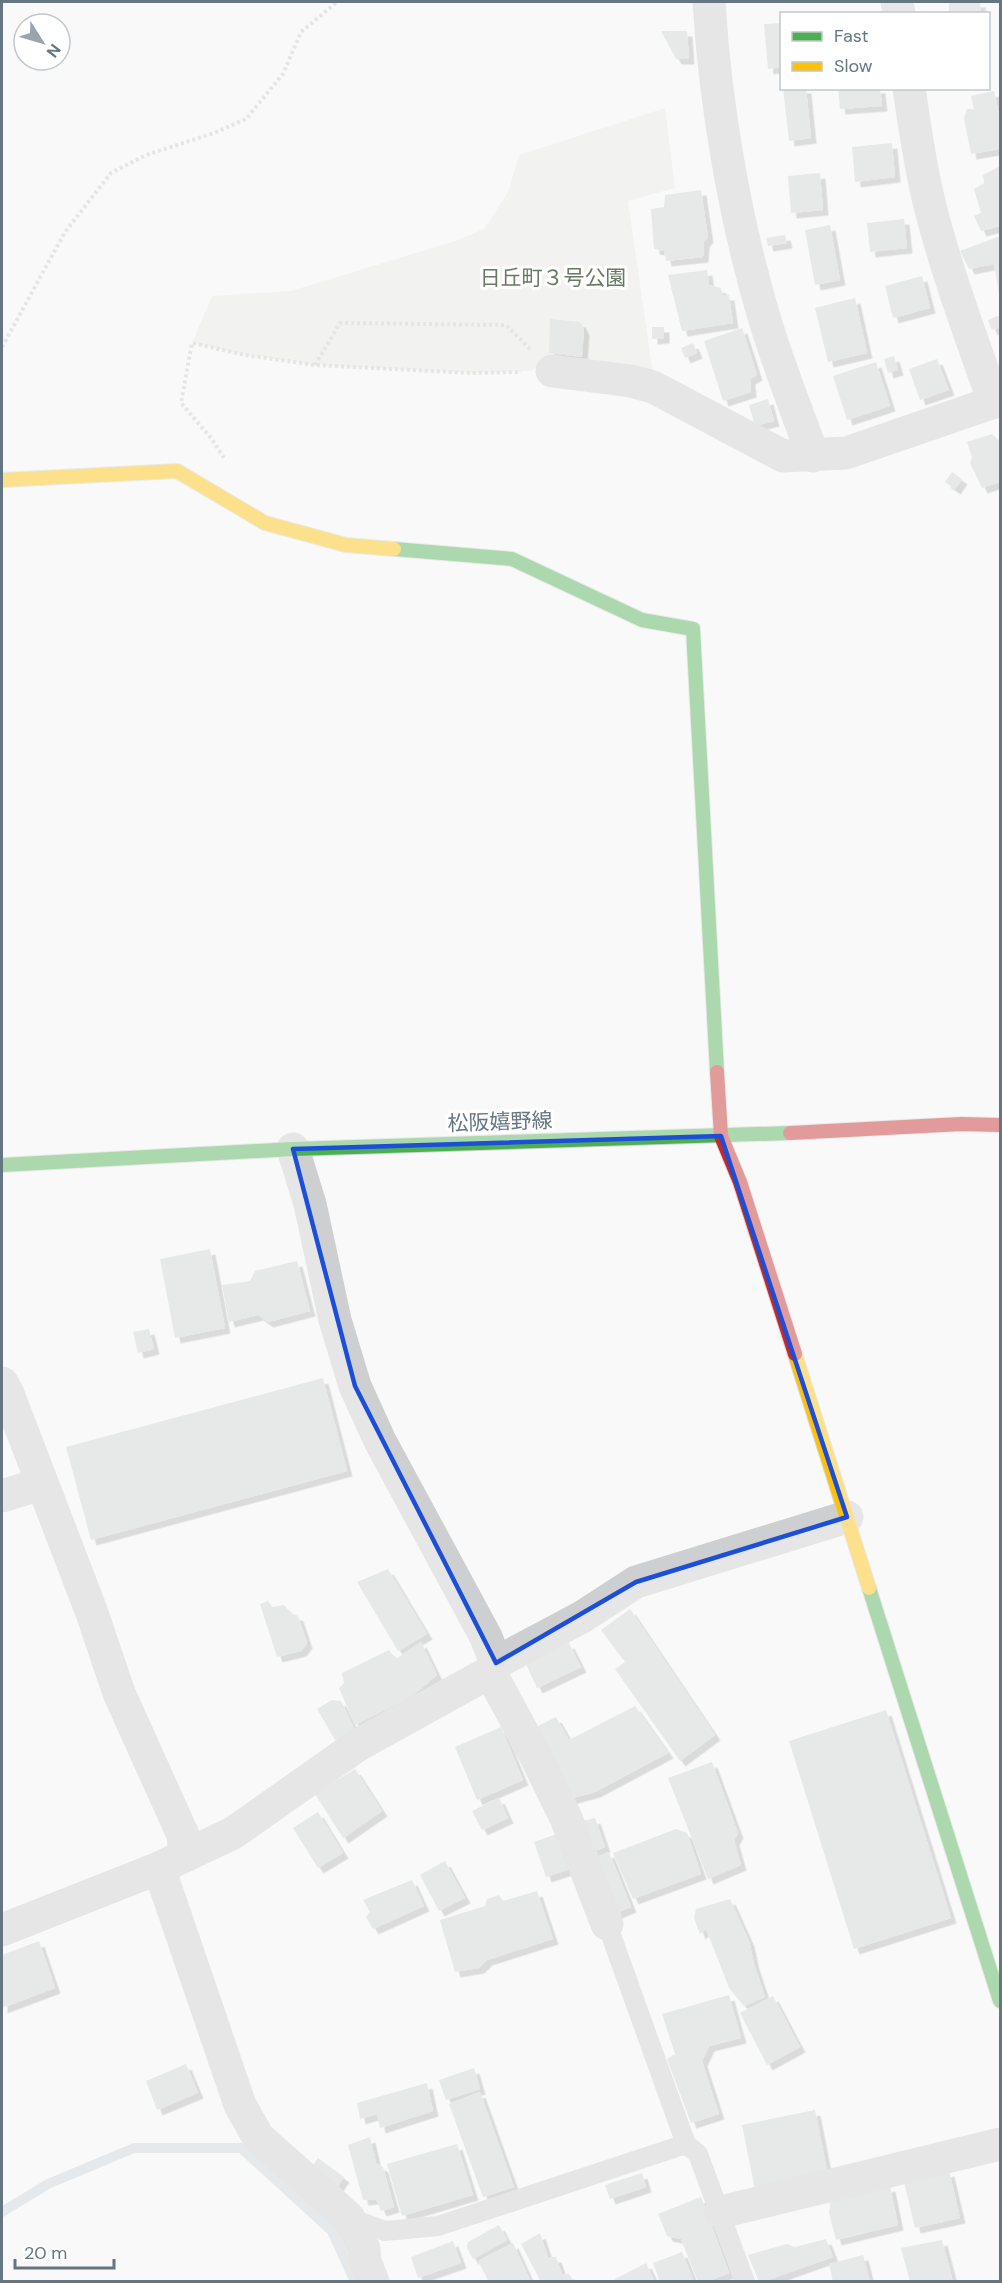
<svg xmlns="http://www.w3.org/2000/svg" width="1002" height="2283" font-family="'DM Sans','Noto Sans JP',sans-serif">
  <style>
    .green { fill: #e8ebe6 }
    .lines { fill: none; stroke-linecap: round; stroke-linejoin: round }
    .stream { stroke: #ced6d9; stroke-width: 10 }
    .building { fill: #d0d2d3; filter: url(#shadow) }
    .fast-casing { stroke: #d5d6d7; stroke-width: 16 }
    .slow-casing { stroke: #d5d6d7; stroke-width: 16 }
    .jam-casing { stroke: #d5d6d7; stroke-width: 16 }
    .path { stroke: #cbcccd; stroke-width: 4; stroke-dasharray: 3 3; stroke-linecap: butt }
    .lane { stroke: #cecfd0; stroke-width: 20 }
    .street { stroke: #cecfd0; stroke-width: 33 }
    .fast { stroke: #4caf50; stroke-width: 14 }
    .slow { stroke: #ffc107; stroke-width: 14 }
    .jam { stroke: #c62828; stroke-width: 14 }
    .marked { fill: none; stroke: #1d4ed8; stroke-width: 4.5; stroke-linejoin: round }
    .labels { text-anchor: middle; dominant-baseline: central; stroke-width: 6; stroke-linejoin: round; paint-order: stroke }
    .park-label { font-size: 21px; fill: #687a64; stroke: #fff }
    .street-label { font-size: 21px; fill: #657683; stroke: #fff }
  </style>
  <defs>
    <filter id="shadow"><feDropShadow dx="5.5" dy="5.5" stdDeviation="0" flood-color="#0004"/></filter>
  </defs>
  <rect width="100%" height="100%" fill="#f9f9f9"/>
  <path class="green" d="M 665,108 L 675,188 L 628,201 L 653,374 L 544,361 L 531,371 L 470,373 L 315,365 L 245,355 L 192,343 L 212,296 L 291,291 L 455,241 L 484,229 L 508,192 L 519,155 Z"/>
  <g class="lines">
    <path class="stream" d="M 2,2212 L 48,2184 L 134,2148 L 241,2148 L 332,2231 L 355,2282"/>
  </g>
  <g class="building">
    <path d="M 949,2 L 980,2 L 981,11 L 949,14 Z"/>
    <path d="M 782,23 L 782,67 L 768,69 L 764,24 Z"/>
    <path d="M 661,31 L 687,31 L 689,59 L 676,59 Z"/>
    <path d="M 783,88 L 806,88 L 811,138 L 789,141 Z"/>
    <path d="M 838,88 L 880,88 L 882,106 L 840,109 Z"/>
    <path d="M 994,91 L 1000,119 L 1000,149 L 971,154 L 964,118 L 967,109 L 974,109 L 971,96 Z"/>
    <path d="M 892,143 L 895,177 L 855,182 L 852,147 Z"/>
    <path d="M 1000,166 L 1000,226 L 981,231 L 974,216 L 981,213 L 974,189 L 984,183 L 983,175 Z"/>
    <path d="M 820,173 L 823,210 L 791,213 L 788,176 Z"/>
    <path d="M 701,190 L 708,237 L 704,242 L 703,257 L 666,261 L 664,251 L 654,249 L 651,209 L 664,207 L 665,195 Z"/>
    <path d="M 904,219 L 907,248 L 870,252 L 867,223 Z"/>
    <path d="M 830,225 L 840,280 L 815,285 L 805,230 Z"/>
    <path d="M 785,235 L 787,243 L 768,246 L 766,238 Z"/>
    <path d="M 1000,236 L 1000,294 L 999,294 L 994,264 L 969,269 L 960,251 Z"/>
    <path d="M 707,270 L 709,285 L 721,288 L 723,295 L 729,295 L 733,323 L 682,331 L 668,275 Z"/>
    <path d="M 922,276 L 930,308 L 893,318 L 885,286 Z"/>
    <path d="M 855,298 L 867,353 L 828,362 L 815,308 Z"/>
    <path d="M 1000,315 L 1000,327 L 992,330 L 988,320 Z"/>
    <path d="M 550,319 L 580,322 L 584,330 L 582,357 L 549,353 Z"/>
    <path d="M 652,327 L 664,327 L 664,338 L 652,339 Z"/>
    <path d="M 742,328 L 757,375 L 750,379 L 751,392 L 723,401 L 704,341 Z"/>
    <path d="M 693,343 L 697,353 L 685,358 L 681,348 Z"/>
    <path d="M 894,356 L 898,370 L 888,373 L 884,359 Z"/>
    <path d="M 937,359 L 949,390 L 920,400 L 909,369 Z"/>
    <path d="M 876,362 L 890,406 L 847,420 L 833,376 Z"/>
    <path d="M 768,399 L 774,421 L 755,426 L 749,405 Z"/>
    <path d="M 992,434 L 1000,442 L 1000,482 L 982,488 L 970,463 L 972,457 L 967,442 Z"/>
    <path d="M 952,472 L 962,479 L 955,489 L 945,482 Z"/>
    <path d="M 210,1249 L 225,1328 L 175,1338 L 160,1259 Z"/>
    <path d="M 297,1261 L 310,1311 L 268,1322 L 258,1315 L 229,1322 L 222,1285 L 250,1281 L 255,1271 Z"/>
    <path d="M 149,1329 L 154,1349 L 138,1353 L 133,1332 Z"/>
    <path d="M 323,1378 L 347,1471 L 91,1540 L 66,1447 Z"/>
    <path d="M 388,1569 L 427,1634 L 398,1651 L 357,1582 Z"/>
    <path d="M 268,1601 L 272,1607 L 284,1605 L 291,1613 L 298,1616 L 307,1643 L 301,1651 L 277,1657 L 260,1604 Z"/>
    <path d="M 630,1609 L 715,1735 L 680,1761 L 615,1669 L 625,1662 L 601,1630 Z"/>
    <path d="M 421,1642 L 437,1675 L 411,1697 L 355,1725 L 339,1688 L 344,1683 L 342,1673 L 389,1650 L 396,1659 Z"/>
    <path d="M 569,1643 L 581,1667 L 537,1688 L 526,1664 Z"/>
    <path d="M 332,1700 L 341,1701 L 355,1730 L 335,1740 L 317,1709 Z"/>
    <path d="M 635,1706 L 668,1753 L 595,1792 L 569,1799 L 534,1728 L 556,1717 L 569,1740 Z"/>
    <path d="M 886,1710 L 951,1918 L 854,1949 L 789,1741 Z"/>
    <path d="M 501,1727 L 523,1780 L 477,1800 L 455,1747 Z"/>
    <path d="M 712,1762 L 738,1833 L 734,1840 L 741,1865 L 708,1879 L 668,1778 Z"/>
    <path d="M 355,1769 L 382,1811 L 343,1838 L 315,1794 Z"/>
    <path d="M 499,1798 L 508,1818 L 482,1830 L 472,1811 Z"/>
    <path d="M 318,1812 L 343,1853 L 318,1868 L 293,1828 Z"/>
    <path d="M 595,1818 L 605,1847 L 589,1853 L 579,1822 Z"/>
    <path d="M 676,1829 L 687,1833 L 701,1874 L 633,1899 L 613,1853 Z"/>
    <path d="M 557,1834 L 570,1869 L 546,1877 L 534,1842 Z"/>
    <path d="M 609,1852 L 631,1907 L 614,1914 L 592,1859 Z"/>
    <path d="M 445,1861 L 465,1898 L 439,1911 L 420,1875 Z"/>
    <path d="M 412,1880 L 424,1906 L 373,1929 L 366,1917 L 370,1912 L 363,1900 Z"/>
    <path d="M 537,1891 L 553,1939 L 487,1960 L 479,1968 L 455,1972 L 440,1920 L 485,1906 L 487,1899 L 499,1895 L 503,1901 Z"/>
    <path d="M 730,1899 L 749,1941 L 754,1964 L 765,1997 L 744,2006 L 729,1988 L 706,1929 L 700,1934 L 694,1918 L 696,1909 Z"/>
    <path d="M 39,1941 L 55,1988 L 2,2008 L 2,1955 Z"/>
    <path d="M 729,1995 L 741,2038 L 709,2046 L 702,2061 L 719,2114 L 691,2123 L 667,2059 L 675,2054 L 662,2014 Z"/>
    <path d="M 773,1996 L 800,2047 L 767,2065 L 740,2013 Z"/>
    <path d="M 186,2064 L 198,2093 L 157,2110 L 146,2081 Z"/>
    <path d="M 474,2068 L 480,2089 L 446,2100 L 439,2080 Z"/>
    <path d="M 427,2083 L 433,2111 L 380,2128 L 377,2114 L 360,2119 L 357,2103 Z"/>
    <path d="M 480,2092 L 514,2187 L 483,2197 L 449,2104 Z"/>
    <path d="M 815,2110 L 828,2176 L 755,2190 L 742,2125 Z"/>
    <path d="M 370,2137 L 376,2163 L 383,2167 L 394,2207 L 381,2211 L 376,2199 L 363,2200 L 348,2145 Z"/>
    <path d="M 457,2144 L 473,2195 L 402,2216 L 387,2164 Z"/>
    <path d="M 318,2158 L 344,2177 L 338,2186 L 312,2167 Z"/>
    <path d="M 949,2171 L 960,2218 L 915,2228 L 904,2182 Z"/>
    <path d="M 642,2173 L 646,2187 L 610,2199 L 605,2185 Z"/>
    <path d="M 890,2186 L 898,2225 L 836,2240 L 829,2213 L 831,2198 Z"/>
    <path d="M 701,2197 L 729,2273 L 706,2282 L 698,2282 L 681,2239 L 667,2236 L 658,2214 Z"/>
    <path d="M 499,2225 L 507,2240 L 473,2259 L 467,2248 L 468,2242 Z"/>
    <path d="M 540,2233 L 548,2257 L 556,2257 L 562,2274 L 569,2274 L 574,2282 L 541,2282 L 521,2244 Z"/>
    <path d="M 826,2239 L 833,2257 L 762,2282 L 759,2282 L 748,2255 L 787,2244 L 795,2247 Z"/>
    <path d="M 942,2240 L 953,2282 L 910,2282 L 901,2248 Z"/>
    <path d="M 453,2241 L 461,2263 L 418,2278 L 411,2257 Z"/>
    <path d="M 513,2243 L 531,2282 L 489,2282 L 478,2261 Z"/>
    <path d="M 682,2252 L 694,2282 L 660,2282 L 653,2263 Z"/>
    <path d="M 863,2255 L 870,2282 L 833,2282 L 829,2264 Z"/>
    <path d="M 646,2263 L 655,2282 L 615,2282 L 615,2279 Z"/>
  </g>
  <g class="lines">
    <g class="fast-casing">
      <g id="fast">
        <path d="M 394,549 L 512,559 L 642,620 L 693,629 L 717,1072"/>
        <path d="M 2,1165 L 293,1149 L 790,1133"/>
        <path d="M 869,1588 L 1000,2001"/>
      </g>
    </g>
    <g class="slow-casing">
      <g id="slow">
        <path d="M 2,480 L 177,471 L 265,523 L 346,545 L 394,549"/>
        <path d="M 795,1354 L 869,1588"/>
      </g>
    </g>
    <g class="jam-casing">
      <g id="jam">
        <path d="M 717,1072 L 721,1136 L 740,1182 L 795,1354"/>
        <path d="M 790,1133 L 961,1124 L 1000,1125"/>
      </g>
    </g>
    <g class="path">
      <path d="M 2,347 L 65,232 L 111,173 L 146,155 L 214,133 L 246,119 L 283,74 L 301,32 L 337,2"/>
      <path d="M 315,365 L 340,323 L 506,325 L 530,349"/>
      <path d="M 224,458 L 211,438 L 181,403 L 192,343 L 245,355 L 315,365 L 470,373 L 521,372"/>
    </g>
    <g class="lane">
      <path d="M 607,1924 L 686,2144"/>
      <path d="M 349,2218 L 385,2231 L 438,2226 L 686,2144 L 698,2154 L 745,2282"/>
    </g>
    <g class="street">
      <path d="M 709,2 C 715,102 734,214 762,310 C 776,360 796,408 813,456"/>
      <path d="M 897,2 L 899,14"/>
      <path d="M 909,88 C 915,128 920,167 930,206 C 947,273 971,337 994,402"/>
      <path d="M 552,371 L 631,381 L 653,387 L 783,456 L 846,453 L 1000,400"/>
      <path d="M 293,1149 L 310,1204 L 335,1320 L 355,1386 L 380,1441 L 486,1637 L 496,1663"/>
      <path d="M 2,1383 L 8,1394 L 92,1613 L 119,1693 L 183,1835 L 185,1856"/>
      <path d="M 2,1496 L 41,1484"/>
      <path d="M 490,1672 L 535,1755 L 566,1818 L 607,1924"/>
      <path d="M 159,1868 L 240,2105 L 258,2137 L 349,2218 L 364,2249 L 365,2262 L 373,2282"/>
      <path d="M 2,1930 L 159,1868 L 233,1833 L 358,1745 L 490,1672 L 496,1663 L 582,1617 L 636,1582 L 847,1517"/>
      <path d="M 721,2212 L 1000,2144"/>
    </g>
    <use href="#fast" class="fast"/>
    <use href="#slow" class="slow"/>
    <use href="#jam" class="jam"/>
  </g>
  <path d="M0 0H1002V2283H0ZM 721,1136 L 847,1517 L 636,1582 L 496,1663 L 355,1386 L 293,1149 Z" fill="#f9f9f9" fill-opacity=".55" fill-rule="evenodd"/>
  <path class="marked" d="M 721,1136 L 847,1517 L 636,1582 L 496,1663 L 355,1386 L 293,1149 Z"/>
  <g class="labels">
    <g class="park-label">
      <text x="553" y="278">日丘町３号公園</text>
    </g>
    <g class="street-label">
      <text transform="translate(500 1122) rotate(-2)">松阪嬉野線</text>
    </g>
  </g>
  <rect width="1002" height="2283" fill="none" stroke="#657683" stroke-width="6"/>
  <rect x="780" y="12" width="210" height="78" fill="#ffffff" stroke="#c1c8cd" stroke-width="1.5"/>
  <rect x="792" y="32" width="30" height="9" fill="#4caf50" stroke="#c1c8cd" stroke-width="1.5"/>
  <text x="834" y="42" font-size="18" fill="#657683">Fast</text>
  <rect x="792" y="62" width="30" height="9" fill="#ffc107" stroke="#c1c8cd" stroke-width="1.5"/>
  <text x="834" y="72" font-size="18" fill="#657683">Slow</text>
  <g transform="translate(42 42) rotate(127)"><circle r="28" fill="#ffffff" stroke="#c1c8cd" stroke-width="1.5"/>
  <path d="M0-4.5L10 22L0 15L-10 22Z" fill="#99a4ac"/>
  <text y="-9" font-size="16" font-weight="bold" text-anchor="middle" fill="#657683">N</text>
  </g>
  <path d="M15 2259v9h99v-9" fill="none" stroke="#657683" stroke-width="3"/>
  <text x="24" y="2259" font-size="18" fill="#657683" stroke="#ffffff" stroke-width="4.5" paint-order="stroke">20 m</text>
</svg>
